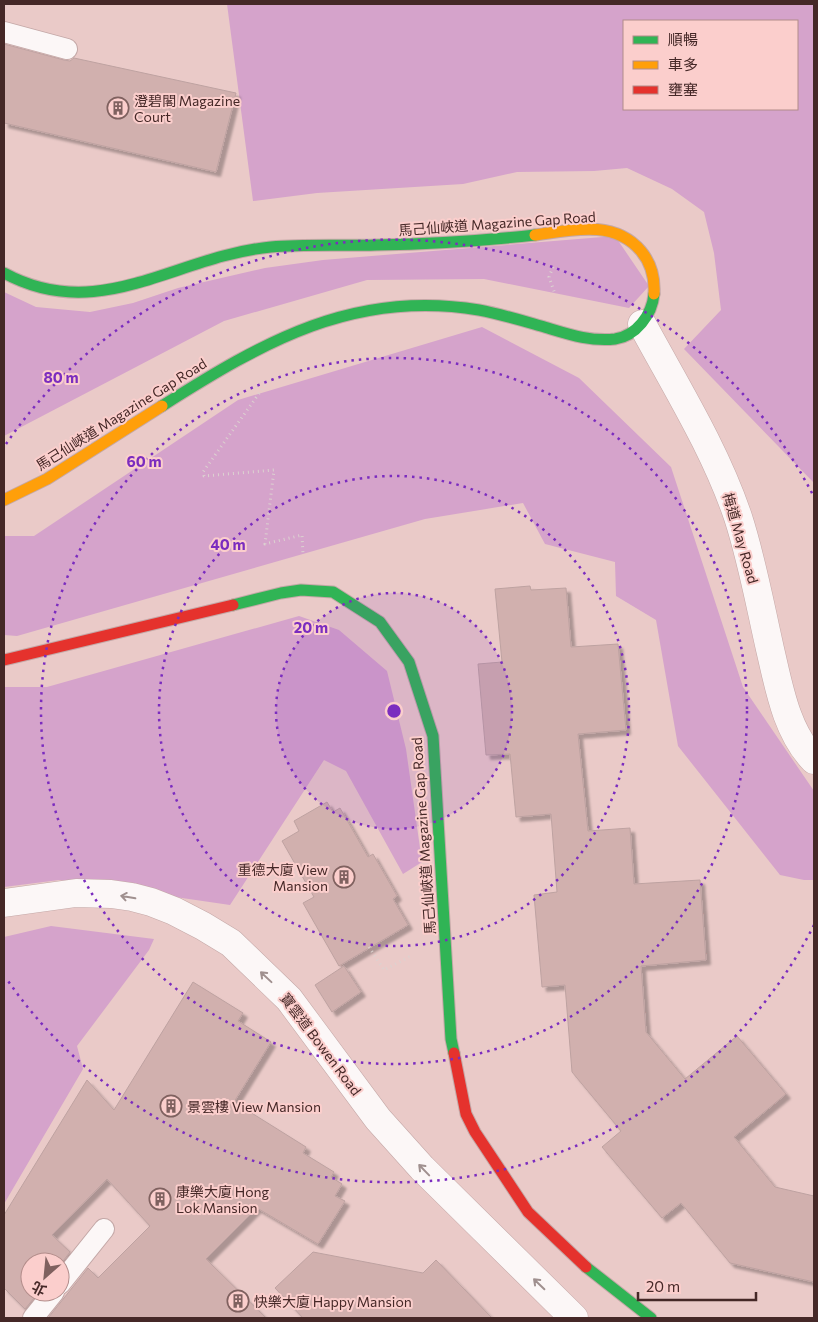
<svg xmlns="http://www.w3.org/2000/svg" width="818" height="1322" font-family="Commissioner,'Noto Sans TC',sans-serif">
  <style>
    .forest { fill: #d5a3cb; fill-rule: evenodd }
    .building { fill: #d1b0ae; stroke: #bea2a1; filter: url(#shadow) }
    .lines { fill: none; stroke-linecap: round; stroke-linejoin: round }
    .lane-casing { stroke: #c4a8a7; stroke-width: 22 }
    .street-casing { stroke: #c4a8a7; stroke-width: 29 }
    .fast-casing { stroke: #c4a8a7; stroke-width: 13 }
    .slow-casing { stroke: #c4a8a7; stroke-width: 13 }
    .jam-casing { stroke: #c4a8a7; stroke-width: 13 }
    .path { stroke: #dcd2d0; stroke-width: 3; stroke-dasharray: 1 4; stroke-linecap: butt }
    .lane { stroke: #fcf7f7; stroke-width: 20 }
    .street { stroke: #fcf7f7; stroke-width: 28 }
    .fast { stroke: #30b455; stroke-width: 11 }
    .slow { stroke: #ff9f0a; stroke-width: 11 }
    .jam { stroke: #e5322d; stroke-width: 11 }
    .oneway { stroke: #a0908f }
    .ring { fill: none; stroke: #7b2cbf; stroke-width: 2.5; stroke-dasharray: 2.5 5 }
    .labels { text-anchor: middle; dominant-baseline: central; stroke-width: 4; stroke-linejoin: round; paint-order: stroke }
    .poi-label { font-size: 14px; fill: #452827; stroke: #fbcecc; text-anchor: start }
    .street-label { font-size: 14px; fill: #452827; stroke: #fbcecc }
    .centre { fill: #7b2cbf; stroke: #fbcecc; stroke-width: 2.5 }
    .ring-label { font-size: 15px; text-anchor: middle; font-weight: bold; fill: #7b2cbf; stroke: #fbcecc; stroke-width: 4; stroke-linejoin: round; paint-order: stroke }
  </style>
  <defs>
    <filter id="shadow"><feDropShadow dx="4.5" dy="4.5" stdDeviation="1" flood-color="#0004"/></filter>
  </defs>
  <rect width="100%" height="100%" fill="#eacac8"/>
  <g class="forest">
    <path d="M 227,4 L 814,4 L 814,483 L 684,349 L 721,310 L 714,253 L 704,212 L 672,189 L 627,168 L 594,171 L 517,172 L 463,184 L 317,193 L 253,201 ZM 624,21 L 797,21 L 797,109 L 624,109 Z"/>
    <path d="M 615,236 L 649,286 L 629,308 L 484,279 L 367,280 L 224,321 L 4,436 L 4,292 L 36,307 L 90,312 L 133,303 L 178,288 L 265,268 L 323,260 Z"/>
    <path d="M 482,327 L 579,378 L 671,467 L 743,687 L 814,791 L 814,880 L 804,880 L 780,875 L 678,746 L 656,620 L 616,596 L 615,562 L 545,544 L 523,503 L 425,519 L 17,636 L 4,635 L 4,536 L 34,536 L 238,400 Z"/>
    <path d="M 299,616 L 339,630 L 387,671 L 406,749 L 422,862 L 403,874 L 346,771 L 324,760 L 230,905 L 59,880 L 4,887 L 4,687 L 47,687 Z"/>
    <path d="M 51,926 L 154,939 L 149,950 L 77,1046 L 83,1069 L 4,1204 L 4,937 Z"/>
  </g>
  <g class="building">
    <path d="M 4,44 L 64,60 L 70,61 L 74,58 L 236,93 L 216,172 L 4,123 Z"/>
    <path d="M 530,586 L 531,590 L 566,588 L 571,647 L 618,644 L 626,730 L 578,734 L 588,831 L 630,828 L 634,884 L 700,880 L 706,960 L 641,966 L 646,1032 L 685,1079 L 737,1036 L 786,1094 L 734,1137 L 775,1187 L 814,1196 L 814,1282 L 730,1263 L 681,1203 L 662,1218 L 602,1147 L 621,1131 L 572,1072 L 565,985 L 542,987 L 534,895 L 557,892 L 551,814 L 516,817 L 510,754 L 486,755 L 478,664 L 502,662 L 495,589 Z"/>
    <path d="M 327,802 L 333,812 L 340,808 L 368,857 L 373,854 L 397,896 L 393,899 L 408,925 L 339,966 L 303,903 L 314,897 L 282,841 L 299,831 L 294,821 Z"/>
    <path d="M 344,966 L 361,992 L 332,1012 L 315,985 Z"/>
    <path d="M 193,982 L 243,1013 L 238,1021 L 271,1042 L 234,1102 L 306,1147 L 303,1153 L 334,1172 L 331,1177 L 342,1184 L 335,1196 L 345,1201 L 318,1244 L 257,1208 L 206,1259 L 266,1318 L 48,1318 L 88,1268 L 98,1278 L 150,1226 L 107,1179 L 52,1235 L 70,1252 L 60,1265 L 60,1262 L 30,1262 L 30,1292 L 39,1292 L 25,1309 L 4,1288 L 4,1215 L 87,1080 L 114,1110 Z"/>
    <path d="M 313,1252 L 423,1273 L 436,1260 L 492,1318 L 303,1318 L 275,1288 Z"/>
  </g>
  <g class="lines">
    <g class="lane-casing">
      <g id="lane">
        <path d="M 4,32 L 67,49"/>
        <path d="M 60,1284 L 104,1229"/>
        <path d="M 33,1318 L 54,1292"/>
      </g>
    </g>
    <g class="street-casing">
      <g id="street">
        <path d="M 642,324 C 676,387 715,449 738,517 C 752,560 760,605 770,649 C 779,687 786,731 814,760"/>
        <path d="M 4,903 L 76,893 L 111,894 L 132,897 L 151,902 L 174,911 L 203,926 L 231,943 L 289,999 L 378,1119 L 422,1168 L 574,1318"/>
      </g>
    </g>
    <g class="fast-casing">
      <g id="fast">
        <path d="M 4,273 C 100,325 175,256 271,247 C 306,244 341,246 376,245 C 430,244 482,241 535,235"/>
        <path d="M 162,406 C 263,342 354,289 479,310 C 500,314 520,320 541,326 C 565,333 589,342 615,339 C 636,336 652,315 654,294"/>
        <path d="M 233,605 L 281,593 L 301,590 L 333,592 L 380,622 L 409,662 L 433,736 L 451,1039 L 454,1053"/>
        <path d="M 586,1267 L 651,1318"/>
      </g>
    </g>
    <g class="slow-casing">
      <g id="slow">
        <path d="M 535,235 C 571,230 614,219 641,251 C 651,263 655,278 654,294"/>
        <path d="M 4,500 L 47,479 L 162,406"/>
      </g>
    </g>
    <g class="jam-casing">
      <g id="jam">
        <path d="M 4,660 L 233,605"/>
        <path d="M 454,1053 L 466,1114 L 475,1132 L 528,1212 L 586,1267"/>
      </g>
    </g>
    <g class="path">
      <path d="M 553,267 L 549,277 L 555,294"/>
      <path d="M 265,385 L 203,472 L 204,476 L 274,470 L 265,544 L 302,535 L 303,555"/>
      <path d="M 369,947 L 384,970 L 409,957 L 413,957"/>
    </g>
    <use href="#lane" class="lane"/>
    <use href="#street" class="street"/>
    <use href="#fast" class="fast"/>
    <use href="#slow" class="slow"/>
    <use href="#jam" class="jam"/>
  </g>
  <defs><path id="oneway-shaft" d="M-6 0H5M1.5-3L5.5 0L1.5 3" fill="none" stroke-width="1.6" stroke-linecap="round" stroke-linejoin="round" transform="scale(1.25)"/></defs>
  <g class="oneway">
    <use href="#oneway-shaft" transform="translate(128 897) rotate(-170)"/>
    <use href="#oneway-shaft" transform="translate(266 977) rotate(-137)"/>
    <use href="#oneway-shaft" transform="translate(424 1170) rotate(-134)"/>
    <use href="#oneway-shaft" transform="translate(539 1284) rotate(-136)"/>
  </g>
  <circle cx="394" cy="711" r="118" fill="#7b2cbf" fill-opacity=".12"/>
  <g class="ring">
    <circle cx="394" cy="711" r="118"/>
    <circle cx="394" cy="711" r="235"/>
    <circle cx="394" cy="711" r="353"/>
    <path d="M814 925A471 471 0 0 1 6 978M6 444A471 471 0 0 1 814 497"/>
  </g>
  <defs>
    <g id="building-ring" transform="scale(1.125)"><circle r="9.5" fill="#fbcecc" stroke="#7f615f" stroke-width="1.5"/><path d="M-4-6H4V6H1V3H-1V6H-4ZM-2.5-4.3h1.7v1.8h-1.7ZM.8-4.3h1.7v1.8H.8ZM-2.5-1h1.7V.8h-1.7ZM.8-1h1.7V.8H.8Z" fill="#7f615f"/></g>
  </defs>
  <g fill-rule="evenodd">
    <use href="#building-ring" x="118" y="108"/>
    <use href="#building-ring" x="344" y="877"/>
    <use href="#building-ring" x="171" y="1106"/>
    <use href="#building-ring" x="160" y="1199"/>
    <use href="#building-ring" x="238" y="1301"/>
  </g>
  <g class="labels">
    <g class="poi-label">
      <text x="134" y="100">澄碧閣 Magazine<tspan x="134" dy="16">Court</tspan></text>
      <text x="328" y="869" text-anchor="end">重德大廈 View<tspan x="328" dy="16">Mansion</tspan></text>
      <text x="187" y="1106">景雲樓 View Mansion</text>
      <text x="176" y="1191">康樂大廈 Hong<tspan x="176" dy="16">Lok Mansion</tspan></text>
      <text x="254" y="1301">快樂大廈 Happy Mansion</text>
    </g>
    <g class="street-label">
      <text transform="translate(497 223) rotate(-4)">馬己仙峽道 Magazine Gap Road</text>
      <text transform="translate(121 414) rotate(-32)">馬己仙峽道 Magazine Gap Road</text>
      <text transform="translate(741 538) rotate(74)">梅道 May Road</text>
      <text transform="translate(423 836) rotate(-94)">馬己仙峽道 Magazine Gap Road</text>
      <text transform="translate(321 1044) rotate(53)">寶雲道 Bowen Road</text>
    </g>
  </g>
  <circle cx="394" cy="711" r="8" class="centre"/>
  <g class="ring-label">
    <text x="61" y="383">80 m</text>
    <text x="144" y="467">60 m</text>
    <text x="228" y="550">40 m</text>
    <text x="311" y="633">20 m</text>
  </g>
  <rect width="818" height="1322" fill="none" stroke="#452827" stroke-width="10"/>
  <rect x="623" y="20" width="175" height="90" fill="#fbcecc" stroke="#b28c8a"/>
  <rect x="633" y="36" width="25" height="8" fill="#30b455" stroke="#b28c8a"/>
  <text x="668" y="45" font-size="15" fill="#452827">順暢</text>
  <rect x="633" y="61" width="25" height="8" fill="#ff9f0a" stroke="#b28c8a"/>
  <text x="668" y="70" font-size="15" fill="#452827">車多</text>
  <rect x="633" y="86" width="25" height="8" fill="#e5322d" stroke="#b28c8a"/>
  <text x="668" y="95" font-size="15" fill="#452827">壅塞</text>
  <g transform="translate(45 1277) rotate(207)"><circle r="24" fill="#fbcecc" stroke="#b28c8a"/>
  <path d="M0-4L9 19L0 12L-9 19Z" fill="#7f615f"/>
  <text y="-8" font-size="14" font-weight="bold" text-anchor="middle" fill="#452827">北</text>
  </g>
  <path d="M638 1292v8h118v-8" fill="none" stroke="#452827" stroke-width="2.5"/>
  <text x="646" y="1292" font-size="15" fill="#452827" stroke="#fbcecc" stroke-width="4" paint-order="stroke">20 m</text>
</svg>
